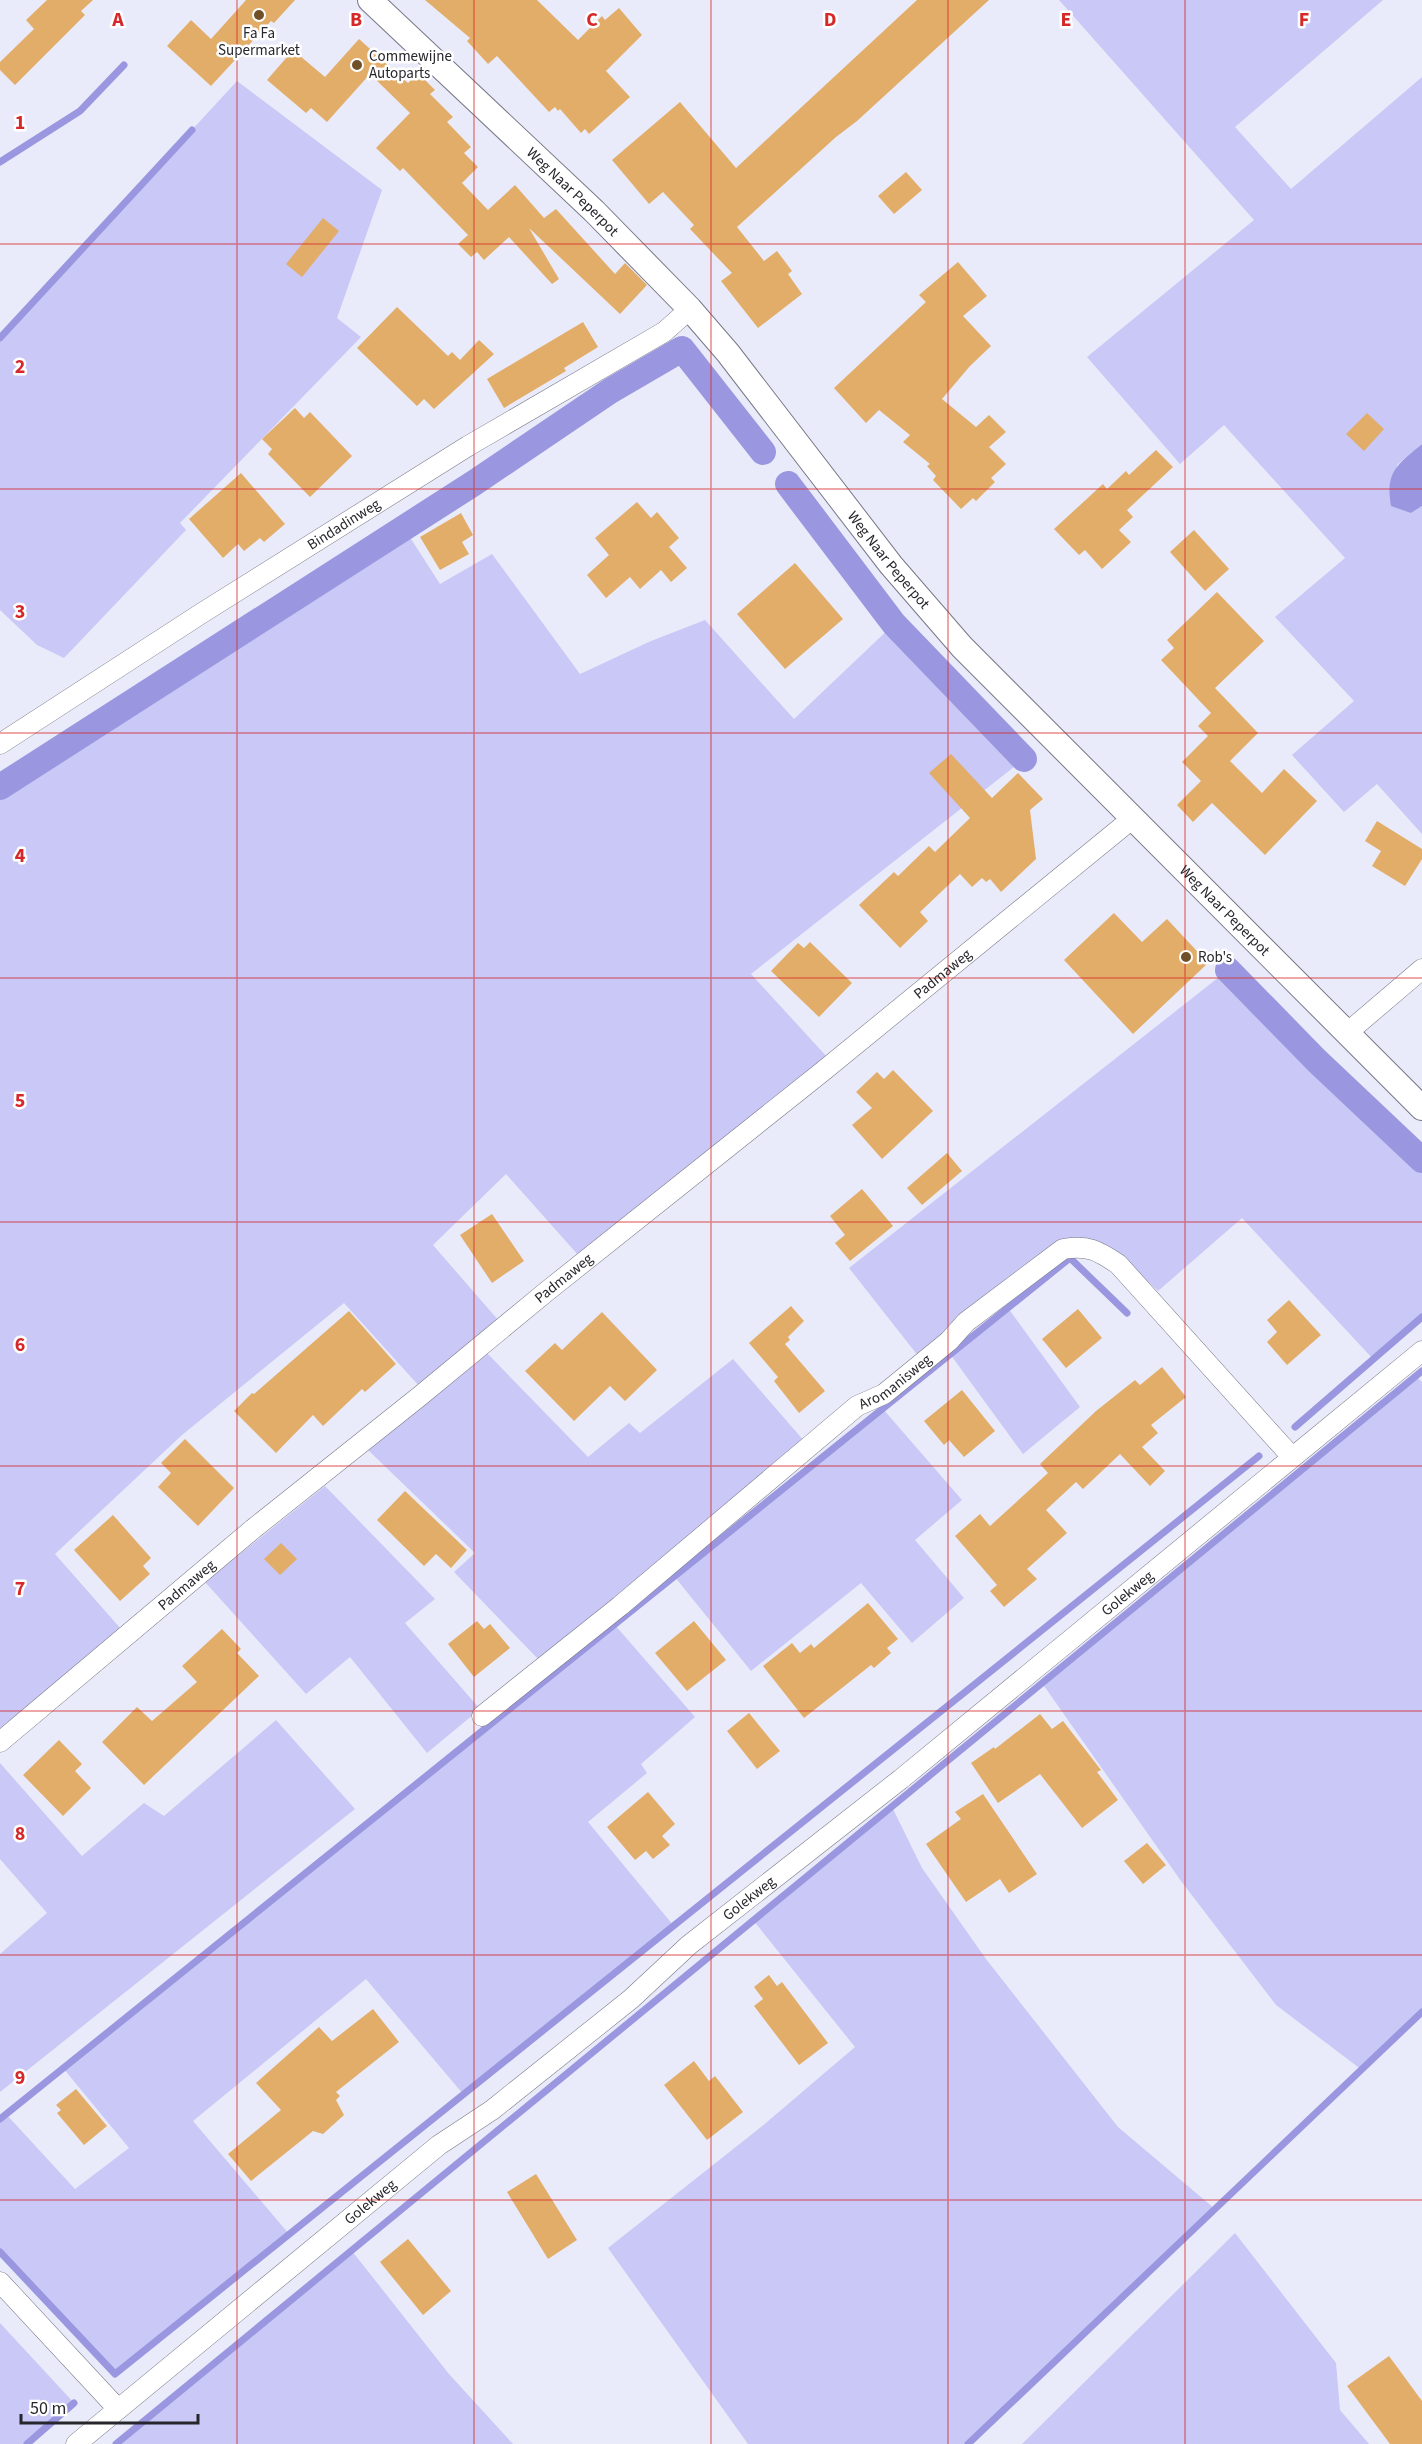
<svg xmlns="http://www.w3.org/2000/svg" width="1422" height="2444" font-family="'Source Sans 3',sans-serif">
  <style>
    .green { fill: #c9c8f6 }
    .water { fill: #9a97e0 }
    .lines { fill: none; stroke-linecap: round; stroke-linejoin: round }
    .stream { stroke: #9a97e0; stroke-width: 7 }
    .canal { stroke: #9a97e0; stroke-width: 26 }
    .building { fill: #e2ad69 }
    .minor-casing { stroke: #787886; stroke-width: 21 }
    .tertiary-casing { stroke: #787886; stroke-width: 26 }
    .minor { stroke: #fff; stroke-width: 20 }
    .tertiary { stroke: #fff; stroke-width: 24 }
    .grid { fill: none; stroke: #d62828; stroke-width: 1.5; stroke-opacity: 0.55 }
    .poi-dot { fill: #705026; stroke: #fff; stroke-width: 2 }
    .labels { text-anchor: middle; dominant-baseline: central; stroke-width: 5; stroke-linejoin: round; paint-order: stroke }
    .poi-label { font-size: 15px; fill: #26262c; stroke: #fff; text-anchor: start }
    .street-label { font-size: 15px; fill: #26262c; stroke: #fff }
    .grid-label { font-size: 20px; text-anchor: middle; font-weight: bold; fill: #d62828; stroke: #fff; stroke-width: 5; stroke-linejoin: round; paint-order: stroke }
  </style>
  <rect width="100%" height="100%" fill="#eaebfa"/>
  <g class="green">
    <path d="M 1059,0 L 1383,0 L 1235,127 L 1291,189 L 1422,77 L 1422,444 L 1397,465 L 1411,513 L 1422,506 L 1422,834 L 1377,784 L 1344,812 L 1292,755 L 1354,701 L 1275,617 L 1345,558 L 1224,425 L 1180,464 L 1087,357 L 1254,220 Z"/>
    <path d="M 237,81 L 382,190 L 337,318 L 361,337 L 180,523 L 186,530 L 64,658 L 37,645 L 0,610 L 0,338 Z"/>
    <path d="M 404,528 L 440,584 L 492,554 L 580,674 L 651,641 L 705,620 L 794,719 L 894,624 L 1024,759 L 751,974 L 828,1058 L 579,1256 L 506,1174 L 433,1245 L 499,1321 L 420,1387 L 344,1303 L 182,1435 L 55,1554 L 121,1629 L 0,1728 L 0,787 Z"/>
    <path d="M 1228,970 L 1317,1061 L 1422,1160 L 1422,1317 L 1373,1359 L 1242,1218 L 1158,1291 L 1126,1260 L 1080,1240 L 919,1357 L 849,1268 Z"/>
    <path d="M 1008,1308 L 1080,1407 L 1023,1454 L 950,1354 Z"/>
    <path d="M 486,1352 L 588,1457 L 629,1423 L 640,1433 L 733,1359 L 805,1442 L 540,1661 L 454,1572 L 475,1553 L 368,1450 Z"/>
    <path d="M 1416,1376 L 1422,1382 L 1422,2012 L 1362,2070 L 1276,2005 L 1181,1881 L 1042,1683 Z"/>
    <path d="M 883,1409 L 962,1500 L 915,1540 L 964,1598 L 912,1643 L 861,1583 L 751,1671 L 674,1576 Z"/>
    <path d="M 325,1486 L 435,1599 L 405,1623 L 480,1709 L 427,1753 L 350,1657 L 306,1694 L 205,1582 Z"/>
    <path d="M 614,1624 L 695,1717 L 641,1764 L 647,1773 L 588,1822 L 673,1925 L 463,2094 L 366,1979 L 193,2121 L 289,2234 L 115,2374 L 0,2252 L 0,2119 L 6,2114 L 75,2189 L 129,2148 L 63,2068 Z"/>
    <path d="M 276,1720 L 355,1809 L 0,2092 L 0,1954 L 47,1913 L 0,1859 L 0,1763 L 82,1856 L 144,1803 L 164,1816 Z"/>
    <path d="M 892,1807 L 922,1868 L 986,1959 L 1118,2127 L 1215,2209 L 968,2444 L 748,2444 L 608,2248 L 761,2127 L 855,2047 L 753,1920 Z"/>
    <path d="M 1235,2233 L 1336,2363 L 1340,2410 L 1369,2444 L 1022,2444 Z"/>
    <path d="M 352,2251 L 449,2374 L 513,2444 L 116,2444 Z"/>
    <path d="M 0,2323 L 74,2403 L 27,2444 L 0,2444 Z"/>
  </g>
  <path class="water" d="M 1422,444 L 1422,506 L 1411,513 L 1391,506 C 1385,472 1397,465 1422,444 Z"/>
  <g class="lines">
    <g class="stream">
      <path d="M 0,162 L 80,111 L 124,65"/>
      <path d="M 0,338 L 192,130"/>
      <path d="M 1295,1427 L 1422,1317"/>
      <path d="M 0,2119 L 1070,1258 L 1127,1313"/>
      <path d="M 0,2252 L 115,2374 L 1259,1456"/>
      <path d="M 27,2444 L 74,2403"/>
      <path d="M 116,2444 L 1422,1371"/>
      <path d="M 968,2444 L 1422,2012"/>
    </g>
    <g class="canal">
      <path d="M 788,484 L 894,624 L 1024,759"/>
      <path d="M 0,787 L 474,483 L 610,391 L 682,349 L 763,452"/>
      <path d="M 1228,970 L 1317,1061 L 1422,1160"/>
    </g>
  </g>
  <g class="building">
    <path d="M 47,0 L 93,0 L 81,11 L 85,15 L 15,85 L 0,70 L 0,62 L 34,29 L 26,20 Z"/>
    <path d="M 246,0 L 295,0 L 274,23 L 271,21 L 211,86 L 167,46 L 191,20 L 211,39 Z"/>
    <path d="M 425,0 L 537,0 L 578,40 L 602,16 L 605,20 L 619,8 L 642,35 L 606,71 L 630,97 L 589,134 L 585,129 L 581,133 L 560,109 L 558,111 L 555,107 L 549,112 L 497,56 L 488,64 L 467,41 L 470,38 Z"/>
    <path d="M 917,0 L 989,0 L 857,121 L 836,137 L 737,227 L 764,261 L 777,251 L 792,271 L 788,274 L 802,294 L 758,328 L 721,281 L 732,273 L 690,229 L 694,225 L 663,192 L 649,204 L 612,160 L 680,102 L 736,168 Z"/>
    <path d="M 359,39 L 408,83 L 418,73 L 435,90 L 430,94 L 453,117 L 447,122 L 471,147 L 464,153 L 478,167 L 462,183 L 488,210 L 515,185 L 544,218 L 556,209 L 615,274 L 625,263 L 647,285 L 620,314 L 529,228 L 559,279 L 552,284 L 509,237 L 484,260 L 477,252 L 471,257 L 458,244 L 468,235 L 403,168 L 400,171 L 376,148 L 410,113 L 370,74 L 327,122 L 311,108 L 306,113 L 267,80 L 293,50 L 325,77 Z"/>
    <path d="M 906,172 L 922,190 L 894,214 L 878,196 Z"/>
    <path d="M 323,218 L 339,231 L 302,277 L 286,264 Z"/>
    <path d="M 958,262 L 987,296 L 963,316 L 991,346 L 970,366 L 942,399 L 976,427 L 989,415 L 1006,432 L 989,447 L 1006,464 L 991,478 L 995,482 L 976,501 L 973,498 L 961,509 L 933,480 L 936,476 L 927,466 L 930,464 L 903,442 L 910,435 L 879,410 L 866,423 L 834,388 L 926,302 L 919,295 Z"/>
    <path d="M 397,307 L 448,356 L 452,352 L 460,360 L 479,340 L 494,354 L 434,409 L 424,399 L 417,406 L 357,348 Z"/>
    <path d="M 583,322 L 598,347 L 564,368 L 566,371 L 504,408 L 487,379 Z"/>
    <path d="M 295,408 L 304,418 L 310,412 L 352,456 L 310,497 L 268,454 L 272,449 L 262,439 Z"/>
    <path d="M 1367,413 L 1384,429 L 1364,451 L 1346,434 Z"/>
    <path d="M 1156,450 L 1173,467 L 1127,510 L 1133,517 L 1119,530 L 1131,542 L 1102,569 L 1085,550 L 1079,555 L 1054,529 L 1103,484 L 1107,489 L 1126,471 L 1129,475 Z"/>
    <path d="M 241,473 L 285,524 L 264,542 L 260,538 L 244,551 L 238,544 L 223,558 L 189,519 Z"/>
    <path d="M 637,502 L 651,518 L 657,512 L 679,538 L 669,547 L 687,568 L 671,582 L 661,570 L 640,589 L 630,577 L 606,598 L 587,575 L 609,555 L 595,538 Z"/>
    <path d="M 461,513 L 473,535 L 462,542 L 469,554 L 440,570 L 420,537 Z"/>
    <path d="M 1194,530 L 1229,569 L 1205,591 L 1170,552 Z"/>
    <path d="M 795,563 L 843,619 L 785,669 L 737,614 Z"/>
    <path d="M 1217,592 L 1264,641 L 1215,688 L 1258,733 L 1230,761 L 1262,793 L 1284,769 L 1317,801 L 1265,855 L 1212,803 L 1193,822 L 1177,805 L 1201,781 L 1182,762 L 1208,736 L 1198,726 L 1211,713 L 1161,660 L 1174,648 L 1167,640 Z"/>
    <path d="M 951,754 L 992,798 L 1018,773 L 1043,799 L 1030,810 L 1036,859 L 1001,892 L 990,879 L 986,882 L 982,878 L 972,887 L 960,874 L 920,912 L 928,921 L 900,948 L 859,905 L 894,872 L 898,876 L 929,846 L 935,852 L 970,818 L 929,773 Z"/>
    <path d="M 1377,821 L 1422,849 L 1422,859 L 1405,886 L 1372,866 L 1381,851 L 1365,841 Z"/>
    <path d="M 1114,913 L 1142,942 L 1167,919 L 1208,963 L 1133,1034 L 1064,960 Z"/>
    <path d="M 810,942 L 852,983 L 819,1017 L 771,971 L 798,943 L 804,948 Z"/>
    <path d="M 893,1070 L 933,1111 L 882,1159 L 852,1125 L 872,1108 L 856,1092 L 877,1072 L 884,1079 Z"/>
    <path d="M 947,1153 L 962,1171 L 922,1205 L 907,1188 Z"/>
    <path d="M 862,1189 L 893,1226 L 850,1261 L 835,1243 L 845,1235 L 830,1216 Z"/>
    <path d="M 492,1214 L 524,1261 L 492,1283 L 460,1235 Z"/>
    <path d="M 1289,1300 L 1321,1335 L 1287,1365 L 1267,1342 L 1277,1332 L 1267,1320 Z"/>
    <path d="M 791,1306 L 804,1321 L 788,1337 L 790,1340 L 785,1344 L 825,1391 L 799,1413 L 774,1381 L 778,1377 L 749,1343 Z"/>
    <path d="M 1078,1309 L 1102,1338 L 1066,1368 L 1042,1339 Z"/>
    <path d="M 349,1311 L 396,1364 L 365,1392 L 362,1389 L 323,1426 L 313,1415 L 276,1453 L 234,1411 L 252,1393 L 254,1394 Z"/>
    <path d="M 602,1312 L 657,1370 L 625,1401 L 610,1386 L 574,1421 L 525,1371 L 555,1343 L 562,1350 Z"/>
    <path d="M 1162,1367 L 1186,1397 L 1151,1425 L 1158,1433 L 1142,1447 L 1165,1471 L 1150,1486 L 1120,1454 L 1083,1489 L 1076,1482 L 1046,1510 L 1067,1533 L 1027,1569 L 1037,1579 L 1004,1607 L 990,1591 L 997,1585 L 955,1536 L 980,1514 L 990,1526 L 1048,1473 L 1040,1464 L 1096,1411 L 1135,1380 L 1140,1385 Z"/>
    <path d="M 962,1390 L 995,1431 L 964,1457 L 949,1440 L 944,1445 L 924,1421 Z"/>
    <path d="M 185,1439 L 234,1488 L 198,1526 L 158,1487 L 171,1473 L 161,1463 Z"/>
    <path d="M 405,1491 L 467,1550 L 451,1568 L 436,1554 L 424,1566 L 377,1520 Z"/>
    <path d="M 113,1515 L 151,1558 L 143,1566 L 150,1574 L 120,1601 L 74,1550 Z"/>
    <path d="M 281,1543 L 297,1559 L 280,1575 L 264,1559 Z"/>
    <path d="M 868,1603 L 898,1639 L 887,1648 L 891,1653 L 874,1668 L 871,1665 L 804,1718 L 763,1666 L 792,1643 L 800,1653 L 811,1644 L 814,1648 Z"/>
    <path d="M 477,1621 L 484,1629 L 490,1624 L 510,1648 L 474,1677 L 448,1644 Z"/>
    <path d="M 694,1621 L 726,1660 L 687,1691 L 655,1653 Z"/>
    <path d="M 222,1629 L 241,1649 L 237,1653 L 259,1676 L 144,1785 L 102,1742 L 137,1707 L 152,1721 L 197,1682 L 182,1666 Z"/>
    <path d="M 749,1713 L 780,1751 L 757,1769 L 727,1731 Z"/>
    <path d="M 1040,1714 L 1052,1729 L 1063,1721 L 1101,1770 L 1097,1772 L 1118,1800 L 1082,1828 L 1040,1774 L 998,1803 L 971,1763 L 994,1747 L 995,1749 Z"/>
    <path d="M 59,1740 L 82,1764 L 75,1771 L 91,1788 L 63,1816 L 23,1775 Z"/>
    <path d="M 648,1792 L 675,1824 L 662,1836 L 670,1845 L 653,1859 L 646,1851 L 635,1860 L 607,1827 Z"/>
    <path d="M 983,1794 L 1037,1874 L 1009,1893 L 1000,1879 L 966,1902 L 926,1844 L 961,1819 L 955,1812 Z"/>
    <path d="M 1147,1843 L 1166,1865 L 1143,1884 L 1124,1861 Z"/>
    <path d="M 769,1975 L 777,1986 L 782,1982 L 828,2043 L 799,2065 L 754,2006 L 763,1999 L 754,1987 Z"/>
    <path d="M 373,2009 L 399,2042 L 336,2092 L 340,2096 L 336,2100 L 344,2115 L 323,2134 L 313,2131 L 251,2181 L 228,2154 L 281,2110 L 256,2083 L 319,2027 L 332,2041 Z"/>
    <path d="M 694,2061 L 709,2081 L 715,2076 L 743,2112 L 707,2140 L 664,2085 Z"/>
    <path d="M 76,2089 L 107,2126 L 84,2145 L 57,2113 L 61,2110 L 56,2105 Z"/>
    <path d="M 536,2174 L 577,2240 L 548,2259 L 507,2192 Z"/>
    <path d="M 408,2239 L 451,2291 L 423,2315 L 380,2262 Z"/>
    <path d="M 1389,2356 L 1422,2401 L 1422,2444 L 1390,2444 L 1347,2386 Z"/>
  </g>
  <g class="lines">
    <g class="minor-casing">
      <g id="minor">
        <path id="s1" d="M 0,744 L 202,613 L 468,446 L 664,332 L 690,309"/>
        <path d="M 1347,1033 L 1422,969"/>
        <path id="s2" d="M 482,1716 L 620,1606 L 857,1406 L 884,1394 L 949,1341 L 966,1322 L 1063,1249 C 1088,1245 1097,1250 1118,1264 L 1292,1457"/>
        <path id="s3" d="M 0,1742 L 253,1529 L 420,1396 L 546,1292 L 822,1072 L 1133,818"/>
        <path d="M 0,2282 L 118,2409"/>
        <path id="s4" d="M 76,2444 L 439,2145 L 492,2110 L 631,1999 L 689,1945 L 901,1779 L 1422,1351"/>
      </g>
    </g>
    <g class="tertiary-casing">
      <g id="tertiary">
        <path id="s5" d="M 370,0 L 594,211 L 690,309 L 728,353 L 891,565 L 962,647 L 1422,1108"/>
      </g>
    </g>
    <use href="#minor" class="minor"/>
    <use href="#tertiary" class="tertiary"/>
  </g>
  <path class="grid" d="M 237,0 L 237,2444M 474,0 L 474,2444M 711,0 L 711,2444M 948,0 L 948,2444M 1185,0 L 1185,2444M 0,244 L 1422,244M 0,489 L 1422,489M 0,733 L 1422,733M 0,978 L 1422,978M 0,1222 L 1422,1222M 0,1466 L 1422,1466M 0,1711 L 1422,1711M 0,1955 L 1422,1955M 0,2200 L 1422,2200"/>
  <g class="poi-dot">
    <circle cx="259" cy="15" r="6"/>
    <circle cx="357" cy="65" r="6"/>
    <circle cx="1186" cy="957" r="6"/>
  </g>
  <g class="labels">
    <g class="poi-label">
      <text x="259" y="33" text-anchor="middle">Fa Fa<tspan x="259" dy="17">Supermarket</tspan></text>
      <text x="369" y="56">Commewijne<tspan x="369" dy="17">Autoparts</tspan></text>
      <text x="1198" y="957">Rob's</text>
    </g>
    <g class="street-label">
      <text stroke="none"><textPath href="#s5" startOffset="279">Weg Naar Peperpot</textPath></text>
      <text stroke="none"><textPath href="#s1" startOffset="408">Bindadinweg</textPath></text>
      <text stroke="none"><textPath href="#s5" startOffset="765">Weg Naar Peperpot</textPath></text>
      <text stroke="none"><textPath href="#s5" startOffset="1251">Weg Naar Peperpot</textPath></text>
      <text stroke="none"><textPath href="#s3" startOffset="1216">Padmaweg</textPath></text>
      <text stroke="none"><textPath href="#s3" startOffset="730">Padmaweg</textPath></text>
      <text stroke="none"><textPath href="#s2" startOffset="532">Aromanisweg</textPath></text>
      <text stroke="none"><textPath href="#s3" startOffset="244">Padmaweg</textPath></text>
      <text stroke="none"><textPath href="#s4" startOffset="1353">Golekweg</textPath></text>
      <text stroke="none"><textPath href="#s4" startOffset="867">Golekweg</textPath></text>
      <text stroke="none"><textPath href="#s4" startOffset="381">Golekweg</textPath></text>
    </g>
  </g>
  <g class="grid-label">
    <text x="118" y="26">A</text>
    <text x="356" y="26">B</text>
    <text x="592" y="26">C</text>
    <text x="830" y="26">D</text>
    <text x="1066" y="26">E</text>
    <text x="1304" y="26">F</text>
    <text x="20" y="129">1</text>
    <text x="20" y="373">2</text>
    <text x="20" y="618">3</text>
    <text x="20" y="862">4</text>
    <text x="20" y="1107">5</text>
    <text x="20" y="1351">6</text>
    <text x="20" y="1595">7</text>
    <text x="20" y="1840">8</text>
    <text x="20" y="2084">9</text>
  </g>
  <path d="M21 2414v9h177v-9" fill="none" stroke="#26262c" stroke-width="3"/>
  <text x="30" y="2414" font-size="18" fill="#26262c" stroke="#ffffff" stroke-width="4.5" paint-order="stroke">50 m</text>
</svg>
